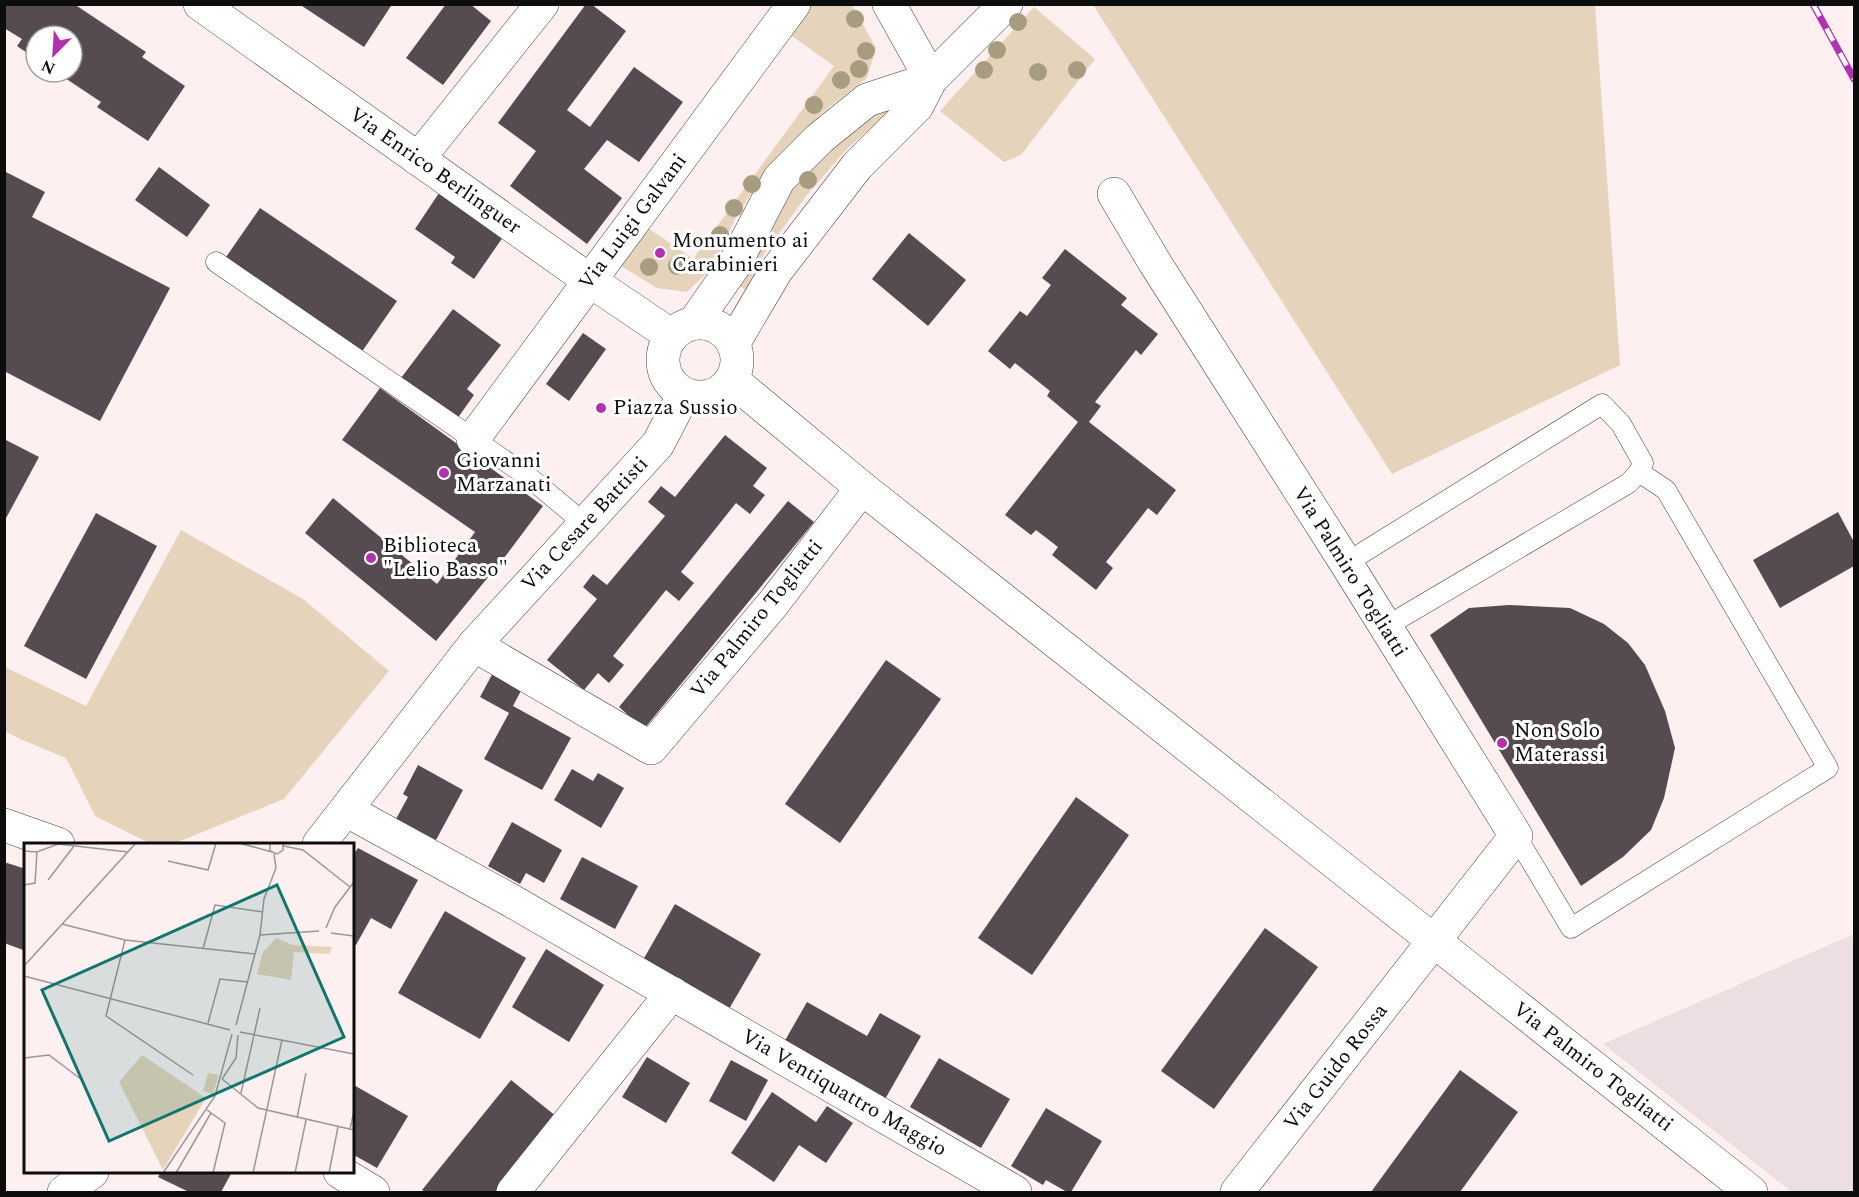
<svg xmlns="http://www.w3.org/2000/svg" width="1859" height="1197" font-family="Spectral,serif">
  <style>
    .green { fill: #e5d3bb }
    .plaza { fill: #eddee1 }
    .building { fill: #554b50 }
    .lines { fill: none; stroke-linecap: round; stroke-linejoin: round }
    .service-casing { stroke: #404040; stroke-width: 21 }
    .minor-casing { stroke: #404040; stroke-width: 34 }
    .service { stroke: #fff; stroke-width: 20 }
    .minor { stroke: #fff; stroke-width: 33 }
    .rail-casing { stroke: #b231ae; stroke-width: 7 }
    .rail { stroke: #fff; stroke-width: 4.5; stroke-dasharray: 14; stroke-linecap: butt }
    .tree { fill: #a79c80 }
    .poi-dot { fill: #b231ae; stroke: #fff; stroke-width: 2 }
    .labels { text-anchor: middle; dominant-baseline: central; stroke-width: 6; stroke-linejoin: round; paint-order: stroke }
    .street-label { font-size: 21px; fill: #0d0d0d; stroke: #fff }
    .poi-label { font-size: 21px; fill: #0d0d0d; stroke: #fff; text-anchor: start }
    .inset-road { fill: none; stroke: #9e9596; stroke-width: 1.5 }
    .view { fill: #0f766e; fill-opacity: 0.15; stroke: #0f766e; stroke-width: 3 }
    .inset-edge { fill: none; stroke: #0d0d0d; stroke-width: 3 }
  </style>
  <rect width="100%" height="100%" fill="#feeff1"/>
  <g class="green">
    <path d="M 805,5 L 852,5 L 876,48 L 867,78 L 828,108 L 784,149 L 738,213 L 712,268 L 687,292 L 657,288 L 616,263 L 645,226 L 693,259 L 834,66 L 785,31 Z"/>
    <path d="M 1093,5 L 1595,5 L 1620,365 L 1392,474 Z"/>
    <path d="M 1034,7 L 1095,59 L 1021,155 L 1004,162 L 940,111 Z"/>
    <path d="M 895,106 L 845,151 L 807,195 L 760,260 L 746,290 L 737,284 L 788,186 L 866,112 Z"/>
    <path d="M 181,530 L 303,599 L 389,671 L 284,799 L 173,844 L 151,844 L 95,816 L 66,758 L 20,739 L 5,731 L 5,667 L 86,706 Z"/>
  </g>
  <path class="plaza" d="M 1854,934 L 1854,1192 L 1792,1192 L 1603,1044 Z"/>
  <g class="building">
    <path d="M 4,4 L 74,4 L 146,52 L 142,57 L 185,86 L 148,141 L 97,107 L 101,102 L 56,72 L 72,72 L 72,36 L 36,36 L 36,59 L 17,46 L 22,39 L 4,28 Z"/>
    <path d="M 299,4 L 389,4 L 391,6 L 364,47 Z"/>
    <path d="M 446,4 L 470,4 L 491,21 L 443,85 L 406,58 Z"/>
    <path d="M 586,4 L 591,4 L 626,31 L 567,110 L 590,127 L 634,67 L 683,102 L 639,162 L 607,140 L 584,169 L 622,198 L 587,244 L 510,186 L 536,151 L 498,123 Z"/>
    <path d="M 159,167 L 210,205 L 187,237 L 135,200 Z"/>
    <path d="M 4,171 L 45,192 L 32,217 L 170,288 L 100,421 L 4,371 Z"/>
    <path d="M 439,193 L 503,237 L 474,279 L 451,263 L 455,257 L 415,229 Z"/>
    <path d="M 260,208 L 397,301 L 361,353 L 224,260 Z"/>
    <path d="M 909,233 L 966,280 L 928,326 L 872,279 Z"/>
    <path d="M 1065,249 L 1127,298 L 1121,305 L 1158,334 L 1141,355 L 1136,350 L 1095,402 L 1101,406 L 1089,422 L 1176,490 L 1157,515 L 1148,508 L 1106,562 L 1113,568 L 1096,590 L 1052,555 L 1058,547 L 1036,530 L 1031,535 L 1005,515 L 1078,422 L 1047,396 L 1050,391 L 1015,363 L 1010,369 L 988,351 L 1020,311 L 1027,316 L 1051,285 L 1042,278 Z"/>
    <path d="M 453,309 L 501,345 L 467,389 L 474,395 L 457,419 L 401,378 Z"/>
    <path d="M 583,333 L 606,349 L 569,401 L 546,384 Z"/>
    <path d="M 380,388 L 543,506 L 507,554 L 436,641 L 305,533 L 333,498 L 437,584 L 475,532 L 342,440 Z"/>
    <path d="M 725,435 L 767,468 L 753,486 L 765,495 L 750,514 L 736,503 L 681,572 L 694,583 L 679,601 L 666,590 L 613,656 L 624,665 L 609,683 L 598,673 L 584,690 L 547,660 L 597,599 L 583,587 L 593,574 L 607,585 L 665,516 L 648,502 L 661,486 L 675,497 Z"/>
    <path d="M 4,439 L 39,457 L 4,522 Z"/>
    <path d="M 788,501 L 814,522 L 644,729 L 619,707 Z"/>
    <path d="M 1838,512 L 1854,542 L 1854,566 L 1780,608 L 1753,560 Z"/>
    <path d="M 96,513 L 157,546 L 86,679 L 24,646 Z"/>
    <path d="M 1509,605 L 1570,608 L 1604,624 L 1628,643 L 1645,665 L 1665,711 L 1675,748 L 1664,798 L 1651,830 L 1623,857 L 1581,886 L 1430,635 L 1469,608 Z"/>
    <path d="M 886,660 L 941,699 L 840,843 L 785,804 Z"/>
    <path d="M 495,669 L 524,685 L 513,706 L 571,738 L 542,790 L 484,759 L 509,713 L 480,697 Z"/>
    <path d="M 418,765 L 463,790 L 436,840 L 396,819 L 408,797 L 403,794 Z"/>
    <path d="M 572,769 L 593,781 L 598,773 L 624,788 L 601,828 L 554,800 Z"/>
    <path d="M 1076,797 L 1129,835 L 1032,975 L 978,938 Z"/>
    <path d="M 512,822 L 562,850 L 544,883 L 526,873 L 520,884 L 488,866 Z"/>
    <path d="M 358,848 L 418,880 L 391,929 L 371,918 L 356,945 L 352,943 L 352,857 Z"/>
    <path d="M 582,857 L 638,886 L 615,929 L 560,899 Z"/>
    <path d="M 4,862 L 26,869 L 26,951 L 4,943 Z"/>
    <path d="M 675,904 L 761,954 L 729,1009 L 643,960 Z"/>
    <path d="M 445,911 L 526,958 L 480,1039 L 398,993 Z"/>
    <path d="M 1265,928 L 1318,967 L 1214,1109 L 1161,1071 Z"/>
    <path d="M 546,949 L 604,985 L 569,1042 L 512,1007 Z"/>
    <path d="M 807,1002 L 867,1036 L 880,1013 L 921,1036 L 884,1101 L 783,1044 Z"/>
    <path d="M 647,1057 L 690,1083 L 666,1123 L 622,1097 Z"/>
    <path d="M 939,1058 L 1010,1099 L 981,1148 L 910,1107 Z"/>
    <path d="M 731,1060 L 768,1080 L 746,1121 L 709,1101 Z"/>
    <path d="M 1460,1070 L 1518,1112 L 1460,1192 L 1371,1192 Z"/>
    <path d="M 511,1080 L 562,1121 L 504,1192 L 425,1192 L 422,1190 Z"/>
    <path d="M 352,1084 L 408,1116 L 377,1168 L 352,1154 Z"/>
    <path d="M 772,1092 L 816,1122 L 827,1106 L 853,1123 L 826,1163 L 799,1145 L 774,1182 L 731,1153 Z"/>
    <path d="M 1046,1108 L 1102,1141 L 1071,1192 L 1067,1192 L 1046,1180 L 1043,1185 L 1011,1166 Z"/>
    <path d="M 161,1172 L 232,1172 L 221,1192 L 189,1192 L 158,1177 Z"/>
  </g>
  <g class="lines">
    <g class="service-casing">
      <g id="service">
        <path d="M 216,262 L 530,478 L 585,524"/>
        <path d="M 1346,563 L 1602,404 L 1621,424 L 1643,463 L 1639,472 L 1629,483 L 1385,627"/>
        <path d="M 1516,836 L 1571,928 L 1828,768 L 1666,490 L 1639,472"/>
      </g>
    </g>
    <g class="minor-casing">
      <g id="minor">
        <path d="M 200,4 L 589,280 L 672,336"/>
        <path d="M 889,4 L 931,79"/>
        <path d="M 418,159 L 542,4"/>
        <path d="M 1114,194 L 1155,263 L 1346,563 L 1516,836 L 1237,1192"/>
        <circle cx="700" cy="360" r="37"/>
        <path d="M 694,323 L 733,267 L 779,179 L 820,138 L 867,100 L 931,79"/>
        <path d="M 733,344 L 776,271 L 857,166 L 917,106 L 931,79 L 1006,4"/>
        <path d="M 732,380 L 862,488 L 1751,1192"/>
        <path d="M 473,439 C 579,294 687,150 794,4"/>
        <path d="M 474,645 L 651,748 L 772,605 L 862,488"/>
        <path d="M 346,810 L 512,901 L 1015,1192"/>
        <path d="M 4,825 L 58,844"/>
        <path d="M 319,844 L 474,645 L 658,444 L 684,394"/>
        <path d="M 340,1172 L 373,1192"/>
        <path d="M 64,1192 L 92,1172"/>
        <path d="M 513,1192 L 672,993"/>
      </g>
    </g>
    <use href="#service" class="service"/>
    <use href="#minor" class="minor"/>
    <g class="rail-casing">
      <path id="rail" d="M 1813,4 L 1854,79"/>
    </g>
    <use href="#rail" class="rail"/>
  </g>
  <g class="tree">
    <circle cx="855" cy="19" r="9"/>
    <circle cx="1018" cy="22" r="9"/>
    <circle cx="997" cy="50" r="9"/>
    <circle cx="866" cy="51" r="9"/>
    <circle cx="859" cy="69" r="9"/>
    <circle cx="984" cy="70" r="9"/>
    <circle cx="1077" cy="70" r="9"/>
    <circle cx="1038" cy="72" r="9"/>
    <circle cx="841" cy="80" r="9"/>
    <circle cx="814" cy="105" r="9"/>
    <circle cx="808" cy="180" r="9"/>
    <circle cx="752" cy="184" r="9"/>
    <circle cx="734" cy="208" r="9"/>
    <circle cx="720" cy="235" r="9"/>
    <circle cx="677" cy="266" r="9"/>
    <circle cx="649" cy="267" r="9"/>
  </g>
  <g class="poi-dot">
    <circle cx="660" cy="253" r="6"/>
    <circle cx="601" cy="408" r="6"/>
    <circle cx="444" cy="473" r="6"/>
    <circle cx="371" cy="558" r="6"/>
    <circle cx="1502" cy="743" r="6"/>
  </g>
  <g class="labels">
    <g class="street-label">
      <text transform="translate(435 171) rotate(35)">Via Enrico Berlinguer</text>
      <text transform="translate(633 222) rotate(-53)">Via Luigi Galvani</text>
      <text transform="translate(585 524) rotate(-47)">Via Cesare Battisti</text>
      <text transform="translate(1350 572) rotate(58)">Via Palmiro Togliatti</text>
      <text transform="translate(757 619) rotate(-51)">Via Palmiro Togliatti</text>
      <text transform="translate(1336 1067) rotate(-52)">Via Guido Rossa</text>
      <text transform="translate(1593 1067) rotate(38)">Via Palmiro Togliatti</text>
      <text transform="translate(844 1093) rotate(30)">Via Ventiquattro Maggio</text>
    </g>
    <g class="poi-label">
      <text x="672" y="241">Monumento ai<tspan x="672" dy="24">Carabinieri</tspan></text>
      <text x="613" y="408">Piazza Sussio</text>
      <text x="456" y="461">Giovanni<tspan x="456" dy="24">Marzanati</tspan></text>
      <text x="383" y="546">Biblioteca<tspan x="383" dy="24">"Lelio Basso"</tspan></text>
      <text x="1514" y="731">Non Solo<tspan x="1514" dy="24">Materassi</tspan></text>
    </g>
  </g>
  <g transform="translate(24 843)">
    <rect width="330" height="330" fill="#feeff1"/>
    <path d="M 252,95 L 269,102 L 308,104 L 307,107 L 305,111 L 270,109 L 267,137 L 233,131 L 239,109 ZM 118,212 L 182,255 L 139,327 L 95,239 ZM 184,230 L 195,232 L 189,251 L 179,248 Z" fill="#e5d3bb"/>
    <path class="inset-road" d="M 215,0 L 248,9M 246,0 L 246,8 L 253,11 L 259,7 L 259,0M 260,3 L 279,7 L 326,44M 0,8 L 13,9 L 34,1 L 104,9M 144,18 L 184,27 L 192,0M 24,37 L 50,3M 0,42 L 11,40 L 13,9M 38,81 L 101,97 L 231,111M 302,85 L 311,64 L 330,39M 307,90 L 330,93M 236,92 L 295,88M 101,97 L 82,173 L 169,232M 179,106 L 191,62 L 239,69M 0,123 L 112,0M 0,133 L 206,187M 184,180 L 196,136 L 224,139M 212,182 L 236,92 L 240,56 L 252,25 L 250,11M 216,189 L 330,211M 0,215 L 25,212 L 58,237M 198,236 L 234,265 L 330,287M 198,236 L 212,215 L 214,192M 217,250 L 236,165M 183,267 L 201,280 L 189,330M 273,275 L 282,230M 326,286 L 330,268M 139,330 L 191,253 L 208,191M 152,330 L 187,270M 229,330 L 258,197M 271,330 L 282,277M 305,330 L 314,284"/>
    <path class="view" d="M 253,42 L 320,194 L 85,298 L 18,147 Z"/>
    <rect width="330" height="330" class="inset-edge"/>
  </g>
  <rect width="1859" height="1197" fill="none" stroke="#0d0d0d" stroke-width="12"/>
  <g transform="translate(54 54) rotate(204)"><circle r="28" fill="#ffffff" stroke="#9e9e9e" stroke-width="1.5"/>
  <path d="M0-4.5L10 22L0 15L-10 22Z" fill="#b231ae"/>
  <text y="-9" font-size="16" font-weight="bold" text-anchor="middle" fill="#0d0d0d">N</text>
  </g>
</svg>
